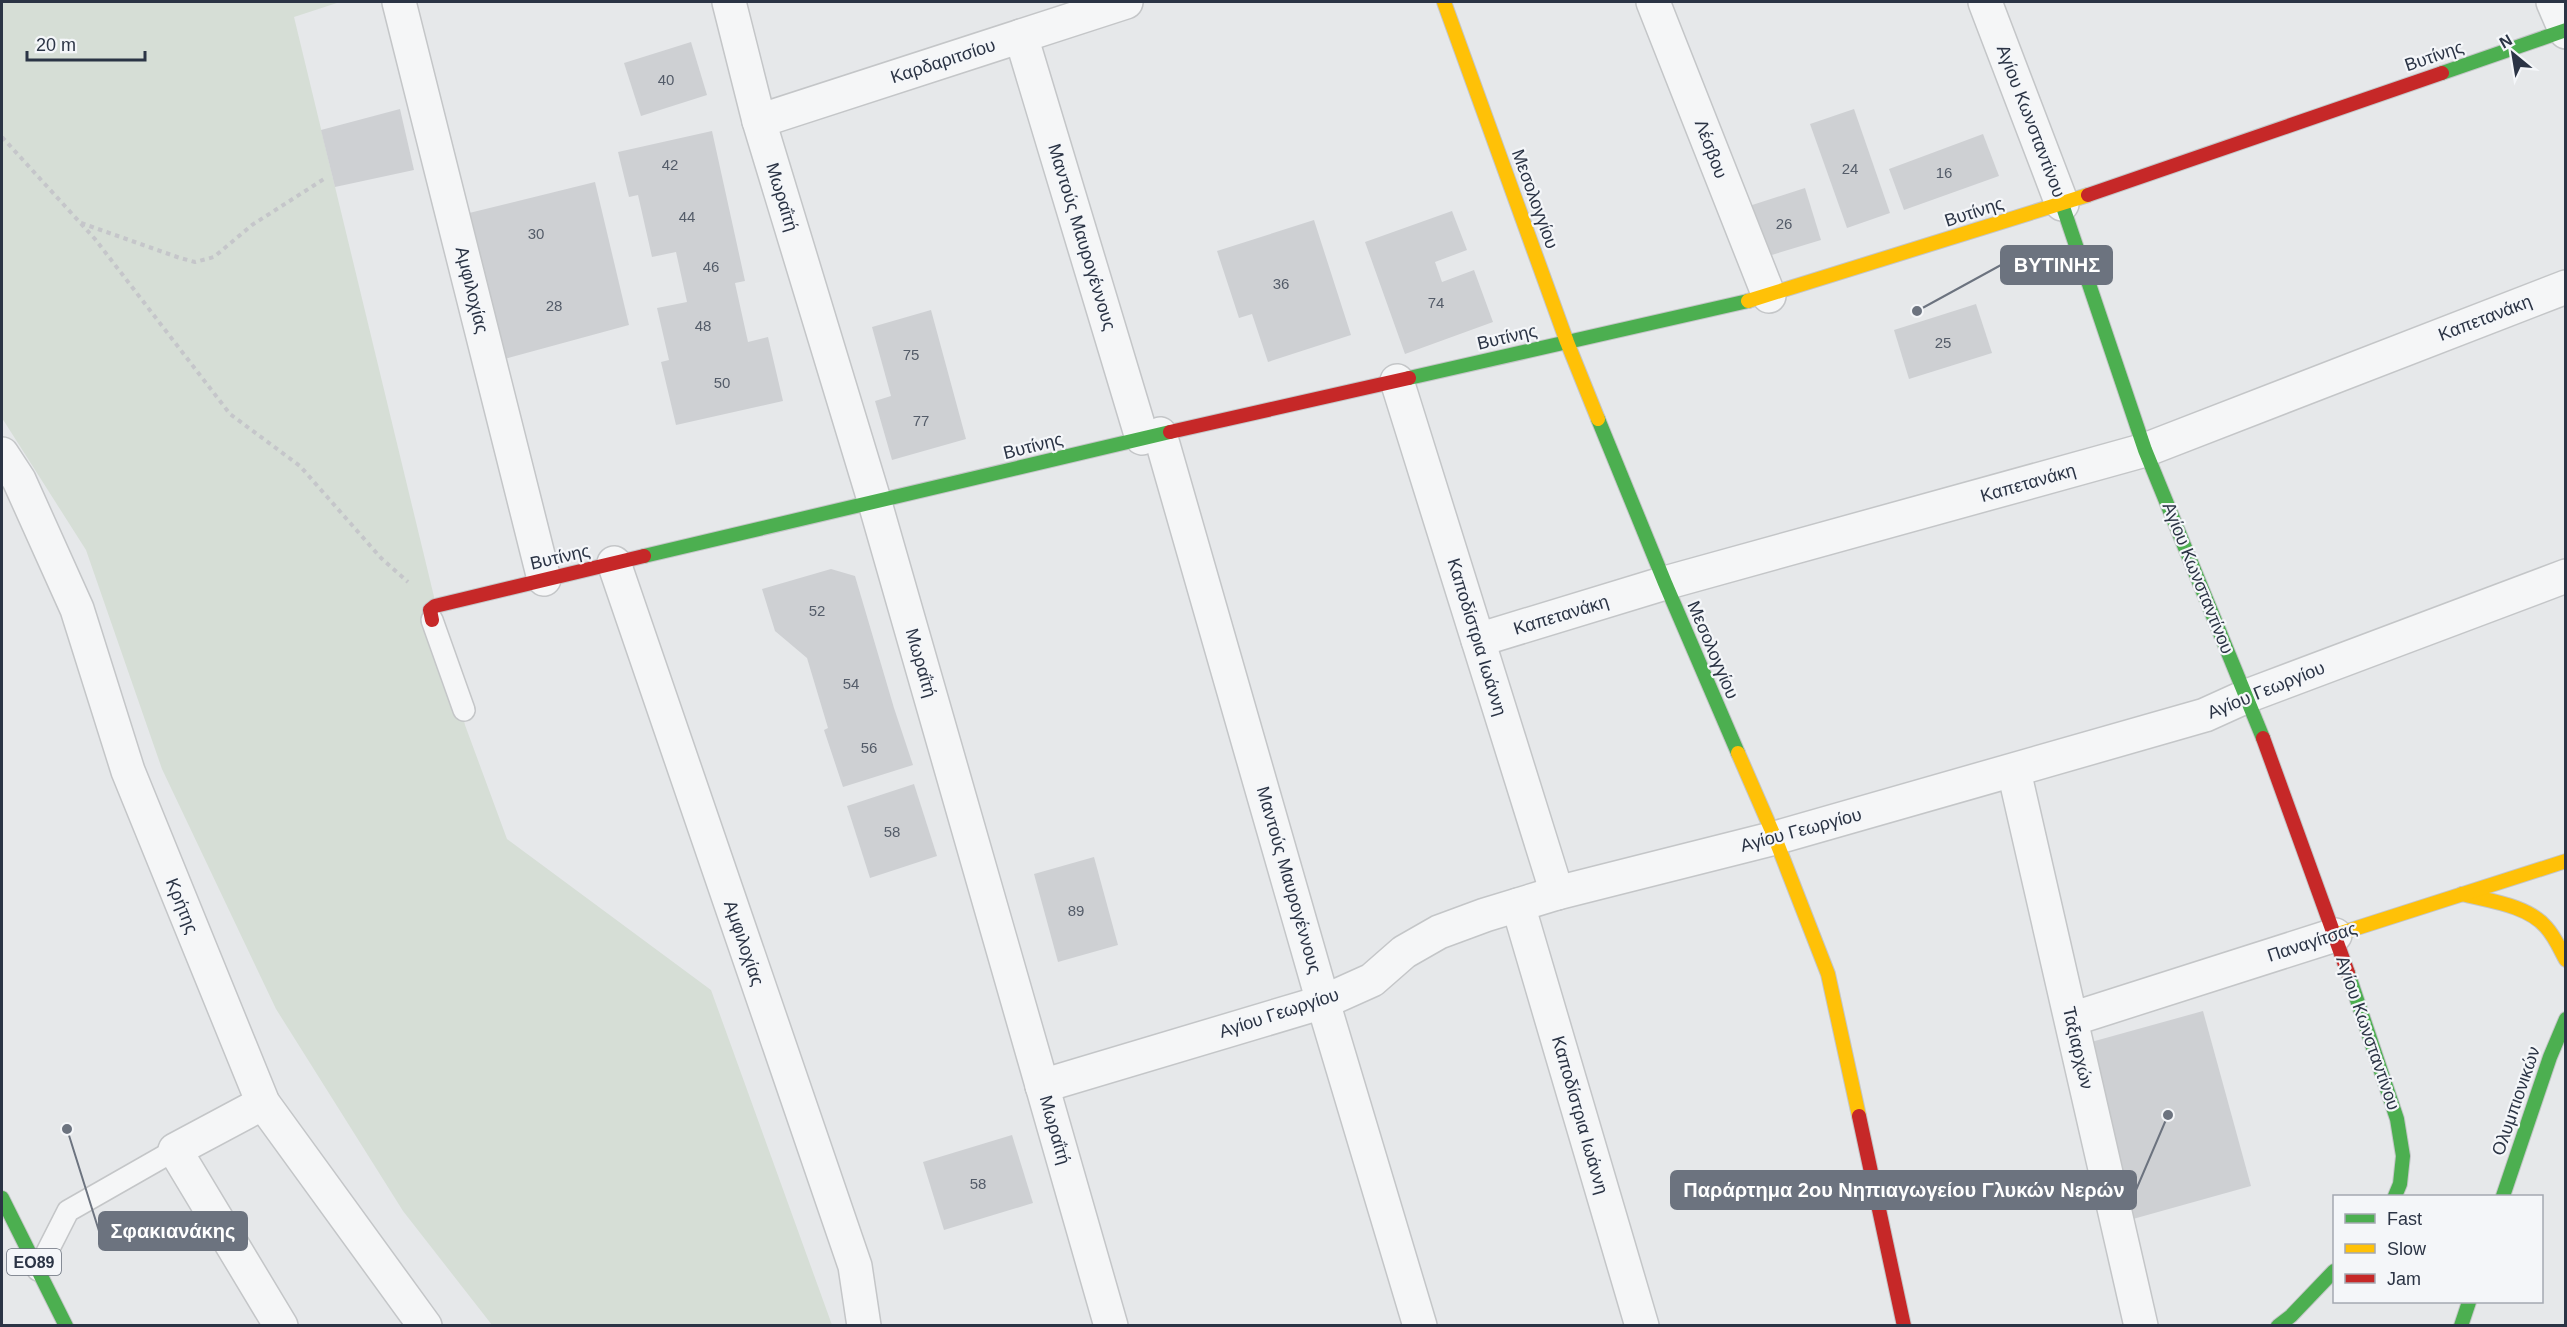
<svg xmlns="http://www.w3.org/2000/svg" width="2567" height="1327" font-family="Helvetica,sans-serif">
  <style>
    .green { fill: #d6ded6 }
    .building { fill: #ced0d3 }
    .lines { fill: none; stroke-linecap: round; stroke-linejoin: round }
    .lane-casing { stroke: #c4c6c8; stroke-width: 24 }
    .street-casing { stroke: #c4c6c8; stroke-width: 36 }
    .fast-casing { stroke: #c4c6c8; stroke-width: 16 }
    .slow-casing { stroke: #c4c6c8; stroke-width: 16 }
    .jam-casing { stroke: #c4c6c8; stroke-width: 16 }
    .path { stroke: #c5c6ca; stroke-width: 4; stroke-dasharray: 4.5 4.5; stroke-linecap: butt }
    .lane { stroke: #f5f6f7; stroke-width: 21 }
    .street { stroke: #f5f6f7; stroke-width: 33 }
    .fast { stroke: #4caf50; stroke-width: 14 }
    .slow { stroke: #ffc107; stroke-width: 14 }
    .jam { stroke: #c62828; stroke-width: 14 }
    .labels { text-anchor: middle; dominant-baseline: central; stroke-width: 4.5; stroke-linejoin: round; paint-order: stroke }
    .number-label { font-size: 15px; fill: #545c69 }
    .shield { fill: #f4f6f9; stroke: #676e7b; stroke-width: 1.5 }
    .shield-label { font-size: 16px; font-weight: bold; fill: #2b3445 }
    .street-label { font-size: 18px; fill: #2b3445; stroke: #f4f6f9 }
    .leader { fill: none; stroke: #6c737f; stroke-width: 2 }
    .callout-dot { fill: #6c737f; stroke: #f4f6f9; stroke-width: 2 }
    .callout { fill: #6c737f; stroke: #6c737f; stroke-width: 2 }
    .callout-label { font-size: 20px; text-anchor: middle; font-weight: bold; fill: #fff }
  </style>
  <rect width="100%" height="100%" fill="#e6e8ea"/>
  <path class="green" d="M 2,2 L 340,2 L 294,17 L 465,725 L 507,839 L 711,990 L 832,1325 L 492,1325 L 403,1211 L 276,1009 L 162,769 L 86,550 L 2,418 Z"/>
  <g class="building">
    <path d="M 691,42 L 707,95 L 641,116 L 624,63 Z"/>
    <path d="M 400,109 L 414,170 L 335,187 L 321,130 Z"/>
    <path d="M 1854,109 L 1890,213 L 1847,228 L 1810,124 Z"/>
    <path d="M 712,131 L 745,281 L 735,283 L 748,342 L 768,337 L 783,401 L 676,425 L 661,362 L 669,360 L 657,308 L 687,302 L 676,252 L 652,257 L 638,195 L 629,197 L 618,152 Z"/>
    <path d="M 1983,134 L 1999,176 L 1904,210 L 1889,169 Z"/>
    <path d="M 595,182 L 629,325 L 497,361 L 461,215 Z"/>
    <path d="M 1805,188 L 1821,240 L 1762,258 L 1746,207 Z"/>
    <path d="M 1452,211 L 1467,250 L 1435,262 L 1442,282 L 1474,270 L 1493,322 L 1405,354 L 1365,242 Z"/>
    <path d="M 1314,220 L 1351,335 L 1268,362 L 1252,314 L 1239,318 L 1217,251 Z"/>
    <path d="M 1976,304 L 1992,353 L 1909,379 L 1894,330 Z"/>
    <path d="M 931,310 L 966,439 L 892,460 L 875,401 L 891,396 L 872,327 Z"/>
    <path d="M 831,569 L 855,576 L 894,708 L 913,765 L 843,787 L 824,730 L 828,728 L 807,658 L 775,631 L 762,589 Z"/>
    <path d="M 914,784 L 937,856 L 870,878 L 847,806 Z"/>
    <path d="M 1094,857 L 1118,945 L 1058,962 L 1034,874 Z"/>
    <path d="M 2203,1011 L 2251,1186 L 2133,1219 L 2084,1044 Z"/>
    <path d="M 1012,1135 L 1033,1203 L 944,1230 L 923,1162 Z"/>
  </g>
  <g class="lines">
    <g class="lane-casing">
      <g id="lane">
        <path d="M 432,620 L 464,710"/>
        <path d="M 38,1270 L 68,1211 L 175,1150"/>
      </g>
    </g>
    <g class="street-casing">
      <g id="street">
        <path d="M 399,2 L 544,579"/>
        <path d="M 729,2 L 759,121 L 875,503 L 1111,1326"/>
        <path d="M 1653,2 L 1769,296"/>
        <path d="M 1985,2 L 2062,204"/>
        <path d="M 2553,2 L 2566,32"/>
        <path d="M 1021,36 L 1142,438"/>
        <path d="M 759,121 L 1126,2"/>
        <path d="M 1397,381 L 1557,893"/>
        <path d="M 1160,434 L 1323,1002 L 1420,1326"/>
        <path d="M 2,454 L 19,480 L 77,609 L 128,771 L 263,1103 L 425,1326"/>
        <path d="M 614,563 L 855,1266 L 864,1326"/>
        <path d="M 1478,640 L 1665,583 L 2145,450 L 2566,287"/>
        <path d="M 2014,771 L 2141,1326"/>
        <path d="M 1518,905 L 1642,1326"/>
        <path d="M 2072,1019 L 2335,935"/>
        <path d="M 1042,1086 L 1323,1002 L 1372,980 L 1404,952 L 1439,932 L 1485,915 L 1557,893 L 1775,838 L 2205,715 L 2247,696 L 2566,576"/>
        <path d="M 263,1103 L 175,1150 L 281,1326"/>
      </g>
    </g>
    <g class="fast-casing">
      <g id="fast">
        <path d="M 2442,73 L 2566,30"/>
        <path d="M 2062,204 L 2145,450 L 2263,738"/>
        <path d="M 1409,378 L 1748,301"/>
        <path d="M 1598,419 L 1665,583 L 1738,753"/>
        <path d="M 644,556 L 1170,432"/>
        <path d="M 2348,973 L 2397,1119 L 2403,1156 L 2400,1184 L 2395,1196"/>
        <path d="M 2503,1196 L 2550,1057 L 2566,1019"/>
        <path d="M 2,1198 L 66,1326"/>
        <path d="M 2278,1326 L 2291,1316 L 2334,1271"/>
        <path d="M 2461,1326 L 2469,1302"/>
      </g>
    </g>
    <g class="slow-casing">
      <g id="slow">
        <path d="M 1444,2 L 1567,342 L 1598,419"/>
        <path d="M 1748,301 L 2088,195"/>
        <path d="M 1738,753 L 1775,838 L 1828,974 L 1859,1116"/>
        <path d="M 2462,894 C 2489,901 2527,905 2546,927 C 2555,937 2560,949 2566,960"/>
        <path d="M 2335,935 L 2566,861"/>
      </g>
    </g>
    <g class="jam-casing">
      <g id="jam">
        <path d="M 2088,195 L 2442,73"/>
        <path d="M 1170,432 L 1409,378"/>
        <path d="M 432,620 L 430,610 L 435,606 L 644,556"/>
        <path d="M 2263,738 L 2348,973"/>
        <path d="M 1859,1116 L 1904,1326"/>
      </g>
    </g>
    <g class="path">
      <path d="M 2,137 L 95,239 L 230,414 L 300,466 L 381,558 L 408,582"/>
      <path d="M 81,223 L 180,258 L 195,262 L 214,257 L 252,225 L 327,177"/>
    </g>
    <use href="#lane" class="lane"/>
    <use href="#street" class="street"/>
    <use href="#fast" class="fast"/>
    <use href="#slow" class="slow"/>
    <use href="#jam" class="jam"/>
  </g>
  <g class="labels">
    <g class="number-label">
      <text x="666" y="79">40</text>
      <text x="670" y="164">42</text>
      <text x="1850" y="168">24</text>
      <text x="1944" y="172">16</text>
      <text x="687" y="216">44</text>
      <text x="1784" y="223">26</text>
      <text x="536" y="233">30</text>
      <text x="711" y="266">46</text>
      <text x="1281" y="283">36</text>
      <text x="1436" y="302">74</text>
      <text x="554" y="305">28</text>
      <text x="703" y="325">48</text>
      <text x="1943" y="342">25</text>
      <text x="911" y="354">75</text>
      <text x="722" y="382">50</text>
      <text x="921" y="420">77</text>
      <text x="817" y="610">52</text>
      <text x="851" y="683">54</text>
      <text x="869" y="747">56</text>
      <text x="892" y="831">58</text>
      <text x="1076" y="910">89</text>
      <text x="978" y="1183">58</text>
    </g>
    <rect class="shield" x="7" y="1249" width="54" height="26" rx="4.5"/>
    <g class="shield-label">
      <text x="34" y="1262">ΕΟ89</text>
    </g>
    <g class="street-label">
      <text transform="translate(2434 56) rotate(-19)">Βυτίνης</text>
      <text transform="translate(943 61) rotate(-18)">Καρδαριτσίου</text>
      <text transform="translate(2031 121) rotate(69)">Αγίου Κωνσταντίνου</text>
      <text transform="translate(1711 149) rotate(69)">Λέσβου</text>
      <text transform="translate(782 197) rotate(73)">Μωραΐτή</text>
      <text transform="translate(1535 199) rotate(70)">Μεσολογγίου</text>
      <text transform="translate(1974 212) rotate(-18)">Βυτίνης</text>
      <text transform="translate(1082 237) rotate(73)">Μαντούς Μαυρογέννους</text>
      <text transform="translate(472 290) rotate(76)">Αμφιλοχίας</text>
      <text transform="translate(2485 318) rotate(-21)">Καπετανάκη</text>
      <text transform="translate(1507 337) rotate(-13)">Βυτίνης</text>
      <text transform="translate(1033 446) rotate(-14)">Βυτίνης</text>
      <text transform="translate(2028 483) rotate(-16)">Καπετανάκη</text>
      <text transform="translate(560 557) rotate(-13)">Βυτίνης</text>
      <text transform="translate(2198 578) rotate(68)">Αγίου Κωνσταντίνου</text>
      <text transform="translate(1561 615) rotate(-17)">Καπετανάκη</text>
      <text transform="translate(1477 637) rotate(73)">Καποδίστρια Ιωάννη</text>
      <text transform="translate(1713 650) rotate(67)">Μεσολογγίου</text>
      <text transform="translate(921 663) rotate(74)">Μωραΐτή</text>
      <text transform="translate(2266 690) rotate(-22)">Αγίου Γεωργίου</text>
      <text transform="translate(1801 830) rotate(-15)">Αγίου Γεωργίου</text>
      <text transform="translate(1289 880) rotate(74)">Μαντούς Μαυρογέννους</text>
      <text transform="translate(182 906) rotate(68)">Κρήτης</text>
      <text transform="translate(2312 942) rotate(-18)">Παναγίτσας</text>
      <text transform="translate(744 943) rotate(71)">Αμφιλοχίας</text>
      <text transform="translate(1279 1013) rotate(-18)">Αγίου Γεωργίου</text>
      <text transform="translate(2368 1033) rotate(71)">Αγίου Κωνσταντίνου</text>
      <text transform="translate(2078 1048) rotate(77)">Ταξιαρχών</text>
      <text transform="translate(2516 1101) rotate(-71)">Ολυμπιονικών</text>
      <text transform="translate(1580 1115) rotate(74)">Καποδίστρια Ιωάννη</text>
      <text transform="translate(1055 1130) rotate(74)">Μωραΐτή</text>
    </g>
  </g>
  <path class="leader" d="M1917 311L2001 265M2168 1115L2136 1190M67 1129L99 1231"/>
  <g class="callout-dot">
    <circle cx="1917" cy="311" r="6"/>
    <circle cx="2168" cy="1115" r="6"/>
    <circle cx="67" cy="1129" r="6"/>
  </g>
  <g class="callout">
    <rect x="2001" y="246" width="111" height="38" rx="6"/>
    <rect x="1671" y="1171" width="465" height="38" rx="6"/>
    <rect x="99" y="1212" width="148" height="38" rx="6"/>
  </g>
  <g class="callout-label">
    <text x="2057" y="272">ΒΥΤΙΝΗΣ</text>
    <text x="1904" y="1197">Παράρτημα 2ου Νηπιαγωγείου Γλυκών Νερών</text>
    <text x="173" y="1238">Σφακιανάκης</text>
  </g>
  <rect width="2567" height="1327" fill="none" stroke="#2b3445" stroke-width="6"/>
  <rect x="2333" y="1195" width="210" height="108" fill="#f4f6f9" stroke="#a4a8b1" stroke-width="1.5"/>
  <rect x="2345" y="1214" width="30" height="9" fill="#4caf50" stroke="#a4a8b1" stroke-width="1.5"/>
  <text x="2387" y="1225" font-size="18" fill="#2b3445">Fast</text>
  <rect x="2345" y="1244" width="30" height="9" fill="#ffc107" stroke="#a4a8b1" stroke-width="1.5"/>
  <text x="2387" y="1255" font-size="18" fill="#2b3445">Slow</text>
  <rect x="2345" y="1274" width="30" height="9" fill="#c62828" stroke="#a4a8b1" stroke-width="1.5"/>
  <text x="2387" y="1285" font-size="18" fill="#2b3445">Jam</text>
  <g transform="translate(2513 54) rotate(330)" stroke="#f4f6f9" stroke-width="4.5" paint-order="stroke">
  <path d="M0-4.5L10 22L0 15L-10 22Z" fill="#2b3445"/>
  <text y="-9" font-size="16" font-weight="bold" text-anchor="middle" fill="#2b3445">N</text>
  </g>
  <path d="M27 51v9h118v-9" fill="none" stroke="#2b3445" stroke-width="3"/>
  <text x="36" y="51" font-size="18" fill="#2b3445" stroke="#f4f6f9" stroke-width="4.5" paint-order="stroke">20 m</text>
</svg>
